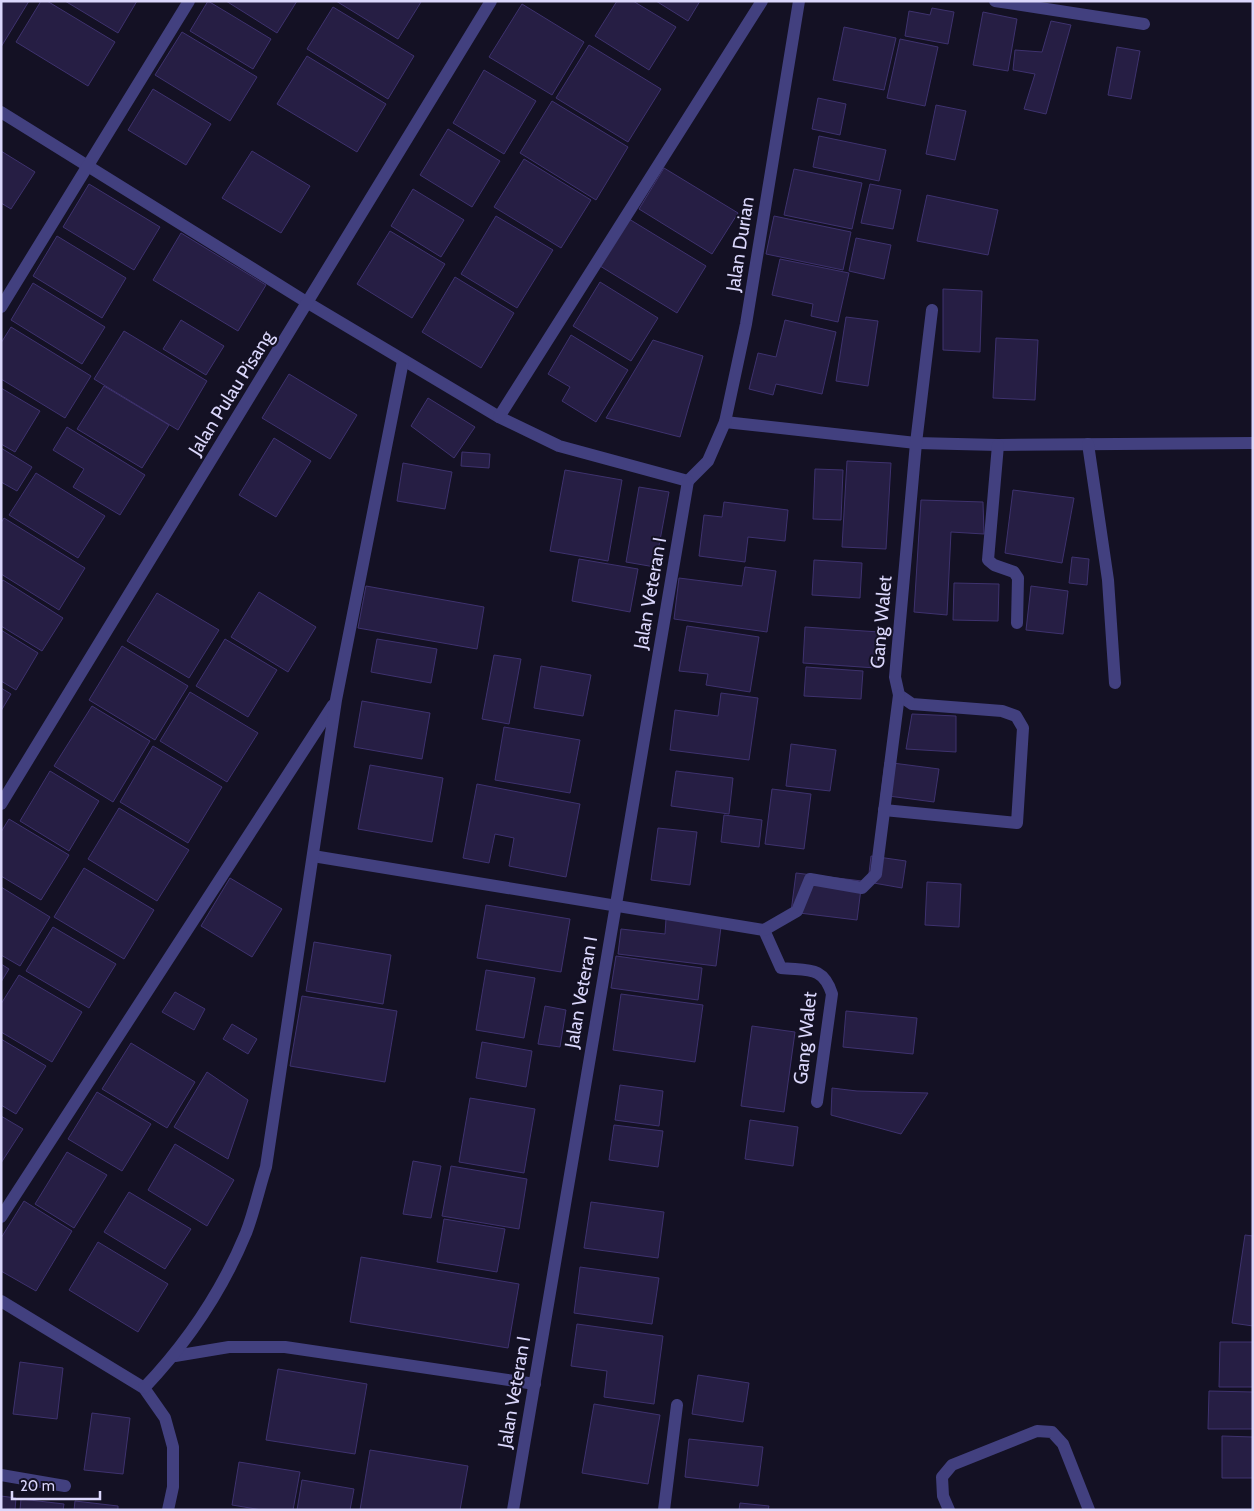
<svg xmlns="http://www.w3.org/2000/svg" width="1254" height="1511" font-family="Cabin,sans-serif">
  <style>
    .building { fill: #261e44; stroke: #3e326e }
    .lines { fill: none; stroke-linecap: round; stroke-linejoin: round }
    .minor { stroke: #42407f; stroke-width: 12 }
    .labels { text-anchor: middle; dominant-baseline: central; stroke-width: 4; stroke-linejoin: round; paint-order: stroke }
    .street-label { font-size: 19px; fill: #dbd7fc; stroke: #141124 }
  </style>
  <rect width="100%" height="100%" fill="#141124"/>
  <g class="building">
    <path d="M 1,1 L 29,1 L 1,47 Z"/>
    <path d="M 41,1 L 47,1 L 115,42 L 88,86 L 16,42 Z"/>
    <path d="M 65,1 L 137,1 L 118,33 Z"/>
    <path d="M 208,1 L 271,39 L 253,69 L 190,31 Z"/>
    <path d="M 226,1 L 297,1 L 277,33 Z"/>
    <path d="M 336,1 L 420,1 L 421,2 L 398,39 Z"/>
    <path d="M 617,1 L 633,1 L 676,27 L 649,70 L 595,36 Z"/>
    <path d="M 656,1 L 700,1 L 688,21 Z"/>
    <path d="M 522,4 L 584,42 L 552,95 L 489,57 Z"/>
    <path d="M 333,7 L 414,56 L 388,99 L 307,49 Z"/>
    <path d="M 932,8 L 954,12 L 948,44 L 905,36 L 909,11 L 930,15 Z"/>
    <path d="M 983,12 L 1017,19 L 1008,71 L 973,65 Z"/>
    <path d="M 1051,21 L 1071,25 L 1046,114 L 1024,109 L 1035,74 L 1013,70 L 1015,50 L 1042,52 Z"/>
    <path d="M 844,27 L 896,38 L 884,90 L 833,80 Z"/>
    <path d="M 182,32 L 257,77 L 230,121 L 155,75 Z"/>
    <path d="M 900,39 L 938,47 L 925,106 L 887,98 Z"/>
    <path d="M 589,45 L 661,89 L 628,142 L 556,98 Z"/>
    <path d="M 1117,47 L 1140,51 L 1131,99 L 1108,95 Z"/>
    <path d="M 307,56 L 386,104 L 357,152 L 277,104 Z"/>
    <path d="M 484,70 L 536,101 L 504,154 L 453,123 Z"/>
    <path d="M 153,89 L 211,124 L 186,165 L 128,130 Z"/>
    <path d="M 818,98 L 846,104 L 840,135 L 812,129 Z"/>
    <path d="M 552,101 L 628,147 L 596,200 L 520,153 Z"/>
    <path d="M 936,105 L 966,111 L 955,160 L 926,154 Z"/>
    <path d="M 448,129 L 500,161 L 472,207 L 420,175 Z"/>
    <path d="M 819,136 L 886,150 L 879,181 L 813,167 Z"/>
    <path d="M 1,151 L 35,172 L 11,209 L 1,203 Z"/>
    <path d="M 252,151 L 310,186 L 281,233 L 222,198 Z"/>
    <path d="M 524,159 L 591,200 L 561,248 L 494,207 Z"/>
    <path d="M 664,168 L 738,213 L 712,254 L 639,209 Z"/>
    <path d="M 794,169 L 862,183 L 852,229 L 784,215 Z"/>
    <path d="M 89,184 L 160,227 L 134,270 L 63,227 Z"/>
    <path d="M 870,184 L 901,190 L 893,229 L 861,223 Z"/>
    <path d="M 413,189 L 464,220 L 441,257 L 391,226 Z"/>
    <path d="M 927,195 L 998,210 L 988,255 L 917,241 Z"/>
    <path d="M 496,216 L 553,250 L 517,308 L 461,274 Z"/>
    <path d="M 774,216 L 851,232 L 843,270 L 766,254 Z"/>
    <path d="M 629,219 L 706,266 L 677,313 L 600,266 Z"/>
    <path d="M 390,231 L 445,264 L 412,318 L 357,284 Z"/>
    <path d="M 181,233 L 266,285 L 238,331 L 153,280 Z"/>
    <path d="M 57,236 L 126,278 L 102,318 L 33,276 Z"/>
    <path d="M 856,238 L 891,245 L 884,279 L 849,271 Z"/>
    <path d="M 780,259 L 849,273 L 838,322 L 811,316 L 813,304 L 772,295 Z"/>
    <path d="M 455,277 L 514,313 L 481,368 L 422,332 Z"/>
    <path d="M 600,282 L 658,318 L 631,361 L 573,326 Z"/>
    <path d="M 33,283 L 105,327 L 82,364 L 11,320 Z"/>
    <path d="M 943,289 L 982,291 L 980,352 L 943,350 Z"/>
    <path d="M 846,317 L 878,321 L 868,386 L 836,381 Z"/>
    <path d="M 181,320 L 224,346 L 206,375 L 163,349 Z"/>
    <path d="M 785,320 L 836,332 L 822,394 L 776,384 L 773,395 L 749,389 L 758,353 L 776,357 Z"/>
    <path d="M 11,327 L 91,376 L 65,418 L 1,379 L 1,343 Z"/>
    <path d="M 124,331 L 207,381 L 178,430 L 94,379 Z"/>
    <path d="M 571,335 L 628,370 L 596,422 L 562,401 L 570,387 L 548,374 Z"/>
    <path d="M 996,338 L 1038,340 L 1035,400 L 993,398 Z"/>
    <path d="M 653,340 L 703,356 L 680,437 L 606,418 Z"/>
    <path d="M 289,374 L 357,415 L 330,459 L 262,418 Z"/>
    <path d="M 104,386 L 169,425 L 142,468 L 77,429 Z"/>
    <path d="M 1,388 L 40,411 L 15,452 L 1,444 Z"/>
    <path d="M 428,398 L 475,427 L 454,458 L 411,426 Z"/>
    <path d="M 67,427 L 145,475 L 120,515 L 73,487 L 84,469 L 53,450 Z"/>
    <path d="M 274,438 L 311,461 L 276,517 L 239,495 Z"/>
    <path d="M 1,448 L 32,467 L 17,491 L 1,482 Z"/>
    <path d="M 462,452 L 490,454 L 489,468 L 461,466 Z"/>
    <path d="M 847,461 L 891,463 L 886,549 L 842,547 Z"/>
    <path d="M 403,463 L 452,472 L 445,509 L 397,501 Z"/>
    <path d="M 815,469 L 843,470 L 841,520 L 813,519 Z"/>
    <path d="M 565,470 L 622,480 L 608,561 L 550,551 Z"/>
    <path d="M 36,473 L 105,516 L 78,558 L 9,515 Z"/>
    <path d="M 639,487 L 669,492 L 655,567 L 626,562 Z"/>
    <path d="M 1013,490 L 1074,498 L 1062,563 L 1005,553 Z"/>
    <path d="M 921,500 L 983,502 L 984,534 L 951,532 L 947,615 L 914,612 Z"/>
    <path d="M 724,502 L 788,510 L 785,541 L 748,537 L 745,562 L 699,556 L 704,515 L 722,517 Z"/>
    <path d="M 4,518 L 85,568 L 59,610 L 1,574 L 1,523 Z"/>
    <path d="M 1072,557 L 1089,559 L 1087,585 L 1069,583 Z"/>
    <path d="M 579,559 L 638,569 L 630,612 L 572,601 Z"/>
    <path d="M 814,560 L 862,563 L 860,598 L 812,595 Z"/>
    <path d="M 745,567 L 776,571 L 767,632 L 674,619 L 679,578 L 742,586 Z"/>
    <path d="M 3,580 L 63,618 L 42,651 L 1,626 L 1,583 Z"/>
    <path d="M 954,583 L 999,584 L 998,621 L 953,620 Z"/>
    <path d="M 366,586 L 484,607 L 477,649 L 358,628 Z"/>
    <path d="M 1031,586 L 1068,591 L 1063,634 L 1026,630 Z"/>
    <path d="M 259,592 L 316,627 L 288,672 L 231,637 Z"/>
    <path d="M 157,593 L 219,630 L 189,678 L 127,641 Z"/>
    <path d="M 687,626 L 759,637 L 750,692 L 706,685 L 708,674 L 679,671 Z"/>
    <path d="M 805,627 L 879,632 L 876,668 L 803,663 Z"/>
    <path d="M 1,630 L 38,653 L 16,690 L 1,681 Z"/>
    <path d="M 225,639 L 277,670 L 248,717 L 196,686 Z"/>
    <path d="M 377,639 L 437,649 L 431,683 L 371,672 Z"/>
    <path d="M 122,646 L 188,686 L 155,740 L 89,700 Z"/>
    <path d="M 494,655 L 521,659 L 509,724 L 482,719 Z"/>
    <path d="M 541,666 L 591,675 L 583,716 L 534,708 Z"/>
    <path d="M 806,667 L 863,671 L 861,699 L 804,696 Z"/>
    <path d="M 1,688 L 11,694 L 1,711 Z"/>
    <path d="M 190,692 L 258,733 L 227,782 L 160,741 Z"/>
    <path d="M 721,693 L 758,698 L 749,760 L 670,750 L 675,710 L 718,716 Z"/>
    <path d="M 362,701 L 430,713 L 422,759 L 354,747 Z"/>
    <path d="M 92,706 L 150,741 L 113,802 L 54,766 Z"/>
    <path d="M 912,714 L 956,716 L 956,752 L 906,749 Z"/>
    <path d="M 504,727 L 580,740 L 570,793 L 495,780 Z"/>
    <path d="M 791,744 L 836,750 L 830,791 L 786,786 Z"/>
    <path d="M 153,746 L 222,787 L 188,843 L 120,802 Z"/>
    <path d="M 885,762 L 939,769 L 934,802 L 881,795 Z"/>
    <path d="M 370,765 L 443,778 L 432,842 L 358,829 Z"/>
    <path d="M 50,771 L 99,801 L 69,851 L 20,821 Z"/>
    <path d="M 676,771 L 733,778 L 729,814 L 671,806 Z"/>
    <path d="M 477,784 L 580,804 L 566,877 L 509,866 L 514,838 L 495,834 L 489,863 L 463,858 Z"/>
    <path d="M 772,789 L 811,794 L 804,849 L 765,844 Z"/>
    <path d="M 119,808 L 189,850 L 157,901 L 88,859 Z"/>
    <path d="M 724,815 L 762,820 L 759,847 L 721,842 Z"/>
    <path d="M 9,819 L 69,855 L 41,900 L 1,876 L 1,832 Z"/>
    <path d="M 658,828 L 697,832 L 690,885 L 651,880 Z"/>
    <path d="M 871,856 L 906,861 L 902,888 L 868,882 Z"/>
    <path d="M 84,868 L 154,910 L 124,959 L 54,917 Z"/>
    <path d="M 796,873 L 862,881 L 857,920 L 791,912 Z"/>
    <path d="M 230,878 L 282,909 L 252,957 L 201,926 Z"/>
    <path d="M 927,882 L 961,884 L 959,927 L 925,925 Z"/>
    <path d="M 1,887 L 50,917 L 20,966 L 1,955 Z"/>
    <path d="M 486,905 L 570,919 L 561,972 L 477,958 Z"/>
    <path d="M 666,919 L 721,927 L 716,966 L 618,954 L 621,929 L 665,934 Z"/>
    <path d="M 53,927 L 116,964 L 89,1008 L 26,971 Z"/>
    <path d="M 314,942 L 391,955 L 383,1004 L 306,991 Z"/>
    <path d="M 616,956 L 702,968 L 698,1000 L 611,988 Z"/>
    <path d="M 1,964 L 9,969 L 1,982 Z"/>
    <path d="M 486,970 L 535,978 L 524,1038 L 476,1030 Z"/>
    <path d="M 19,975 L 82,1012 L 52,1062 L 1,1032 L 1,1004 Z"/>
    <path d="M 175,992 L 205,1009 L 194,1030 L 162,1012 Z"/>
    <path d="M 621,994 L 703,1005 L 695,1062 L 613,1050 Z"/>
    <path d="M 302,996 L 397,1011 L 385,1082 L 290,1066 Z"/>
    <path d="M 545,1006 L 566,1010 L 560,1047 L 538,1044 Z"/>
    <path d="M 846,1011 L 917,1018 L 913,1054 L 843,1047 Z"/>
    <path d="M 232,1024 L 257,1039 L 248,1054 L 223,1039 Z"/>
    <path d="M 752,1026 L 795,1032 L 784,1112 L 741,1106 Z"/>
    <path d="M 1,1039 L 46,1066 L 16,1114 L 1,1105 Z"/>
    <path d="M 482,1042 L 532,1051 L 526,1087 L 476,1078 Z"/>
    <path d="M 131,1043 L 195,1082 L 167,1128 L 102,1089 Z"/>
    <path d="M 207,1072 L 248,1100 L 228,1159 L 174,1127 Z"/>
    <path d="M 620,1085 L 663,1091 L 659,1126 L 615,1120 Z"/>
    <path d="M 832,1088 L 857,1091 L 928,1093 L 901,1134 L 831,1115 Z"/>
    <path d="M 97,1092 L 151,1124 L 122,1171 L 68,1139 Z"/>
    <path d="M 470,1098 L 535,1109 L 524,1173 L 459,1162 Z"/>
    <path d="M 1,1116 L 23,1129 L 1,1163 Z"/>
    <path d="M 750,1120 L 798,1127 L 793,1166 L 745,1159 Z"/>
    <path d="M 614,1125 L 663,1131 L 658,1167 L 609,1160 Z"/>
    <path d="M 175,1144 L 234,1180 L 207,1226 L 148,1190 Z"/>
    <path d="M 67,1152 L 107,1175 L 74,1228 L 35,1204 Z"/>
    <path d="M 413,1161 L 441,1166 L 431,1218 L 403,1214 Z"/>
    <path d="M 451,1166 L 527,1179 L 519,1229 L 442,1216 Z"/>
    <path d="M 129,1192 L 191,1229 L 165,1269 L 104,1232 Z"/>
    <path d="M 24,1201 L 72,1231 L 36,1291 L 1,1271 L 1,1238 Z"/>
    <path d="M 591,1202 L 664,1212 L 658,1258 L 584,1248 Z"/>
    <path d="M 444,1219 L 505,1229 L 497,1272 L 437,1262 Z"/>
    <path d="M 1245,1235 L 1253,1236 L 1253,1326 L 1232,1323 Z"/>
    <path d="M 98,1242 L 168,1284 L 138,1332 L 69,1290 Z"/>
    <path d="M 361,1257 L 519,1284 L 508,1348 L 350,1322 Z"/>
    <path d="M 580,1267 L 659,1278 L 652,1324 L 574,1313 Z"/>
    <path d="M 577,1324 L 663,1336 L 654,1404 L 604,1397 L 607,1371 L 571,1366 Z"/>
    <path d="M 1220,1342 L 1253,1342 L 1253,1387 L 1219,1387 Z"/>
    <path d="M 20,1362 L 63,1368 L 57,1419 L 13,1414 Z"/>
    <path d="M 278,1369 L 367,1384 L 355,1454 L 266,1440 Z"/>
    <path d="M 698,1375 L 749,1383 L 743,1422 L 692,1414 Z"/>
    <path d="M 1209,1391 L 1253,1392 L 1253,1429 L 1208,1429 Z"/>
    <path d="M 594,1404 L 660,1415 L 648,1484 L 582,1473 Z"/>
    <path d="M 92,1413 L 130,1418 L 123,1474 L 84,1470 Z"/>
    <path d="M 1222,1436 L 1253,1437 L 1253,1478 L 1222,1478 Z"/>
    <path d="M 689,1439 L 763,1447 L 758,1486 L 685,1477 Z"/>
    <path d="M 370,1450 L 468,1466 L 460,1510 L 360,1510 Z"/>
    <path d="M 239,1462 L 300,1472 L 293,1510 L 262,1510 L 232,1505 Z"/>
    <path d="M 302,1480 L 354,1489 L 350,1510 L 297,1510 Z"/>
    <path d="M 1,1496 L 16,1498 L 15,1510 L 1,1510 Z"/>
    <path d="M 21,1499 L 64,1504 L 63,1510 L 20,1510 Z"/>
    <path d="M 75,1501 L 118,1506 L 118,1510 L 74,1510 Z"/>
    <path d="M 740,1503 L 769,1506 L 768,1510 L 739,1510 Z"/>
  </g>
  <g class="lines">
    <g class="minor">
      <path d="M 995,1 L 1144,24"/>
      <path d="M 1,112 L 308,303 L 499,417 L 559,446 L 688,481"/>
      <path d="M 1,307 L 189,1"/>
      <path d="M 499,417 L 762,1"/>
      <path d="M 725,422 L 916,443 L 998,445 L 1253,443"/>
      <path d="M 1088,444 L 1108,580 L 1115,683"/>
      <path d="M 998,445 L 988,560 L 994,565 L 1014,572 L 1018,578 L 1017,623"/>
      <path d="M 688,481 L 708,461 L 725,422 L 746,324 L 799,1"/>
      <path d="M 1,804 L 491,1"/>
      <path d="M 884,810 L 1017,823 L 1023,728 L 1016,716 L 1002,711 L 912,704 L 899,695 L 895,677 L 916,443 L 932,310"/>
      <path d="M 313,856 L 764,930 L 781,968 C 807,971 823,965 832,994 L 817,1102"/>
      <path d="M 764,930 L 797,911 L 810,879 L 862,888 L 876,874 L 899,695"/>
      <path d="M 1,1217 L 333,705"/>
      <path d="M 1,1301 L 144,1388 L 165,1418 L 173,1447 L 173,1487 L 168,1510"/>
      <path d="M 175,1356 L 229,1347 L 285,1347 L 535,1384"/>
      <path d="M 144,1388 C 187,1343 222,1291 246,1233 C 254,1212 259,1189 266,1167 L 336,700 L 403,361"/>
      <path d="M 1,1475 L 65,1486"/>
      <path d="M 513,1510 L 688,481"/>
      <path d="M 664,1510 L 677,1405"/>
      <path d="M 949,1510 L 943,1496 L 942,1477 L 952,1465 L 1037,1431 L 1052,1432 L 1063,1444 L 1089,1510"/>
    </g>
  </g>
  <g class="labels">
    <g class="street-label">
      <text transform="translate(740 244) rotate(-81)">Jalan Durian</text>
      <text transform="translate(231 393) rotate(-58)">Jalan Pulau Pisang</text>
      <text transform="translate(650 593) rotate(-80)">Jalan Veteran I</text>
      <text transform="translate(881 622) rotate(-85)">Gang Walet</text>
      <text transform="translate(581 992) rotate(-80)">Jalan Veteran I</text>
      <text transform="translate(805 1038) rotate(-84)">Gang Walet</text>
      <text transform="translate(514 1392) rotate(-80)">Jalan Veteran I</text>
    </g>
  </g>
  <rect width="1254" height="1511" fill="none" stroke="#dbd7fc" stroke-width="5"/>
  <path d="M12 1491v8h88v-8" fill="none" stroke="#dbd7fc" stroke-width="2.5"/>
  <text x="20" y="1491" font-size="15" fill="#dbd7fc" stroke="#141124" stroke-width="4" paint-order="stroke">20 m</text>
</svg>
